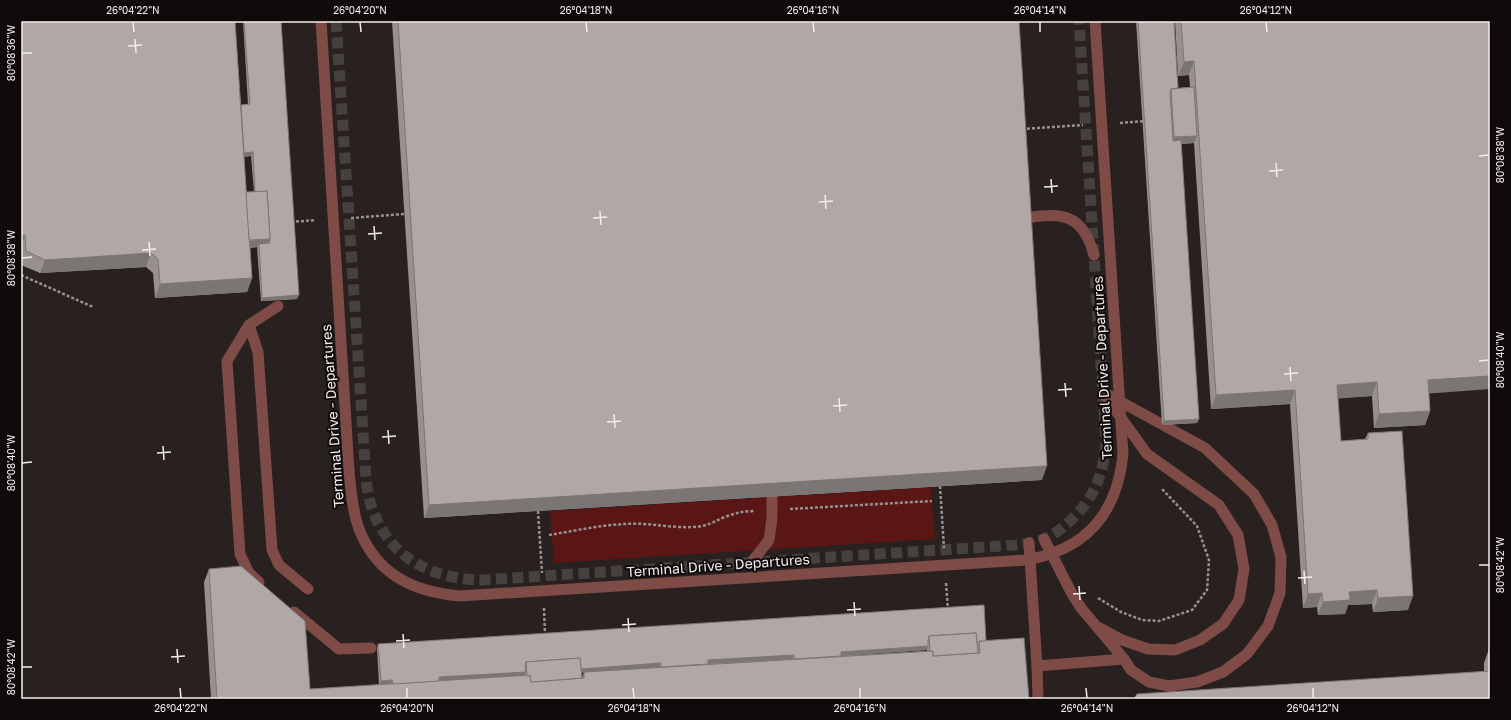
<svg xmlns="http://www.w3.org/2000/svg" width="1511" height="720" font-family="'Golos Text',sans-serif">
  <style>
    .green { fill: #5a1615 }
    .lines { fill: none; stroke-linecap: round; stroke-linejoin: round }
    .tertiary-tunnel { stroke: #46403f; stroke-width: 11; stroke-dasharray: 11 5.5; stroke-linecap: butt }
    .path { stroke: #979190; stroke-width: 2.5; stroke-dasharray: 3 2; stroke-linecap: butt }
    .service { stroke: #7f4b46; stroke-width: 11 }
    .minor { stroke: #7f4b46; stroke-width: 11 }
    .path-bridge { stroke: #979190; stroke-width: 2.5; stroke-dasharray: 3 2; stroke-linecap: butt }
    .tertiary-bridge { stroke: #7f4b46; stroke-width: 11 }
    .wall { fill: #97908f; fill-rule: evenodd }
    .shaded-wall { fill: #7b7574 }
    .building { fill: #b0a7a6; stroke: #7b7574 }
    .ticks { fill: none; stroke: #f3eeed; stroke-width: 1.5 }
    .labels { text-anchor: middle; dominant-baseline: central; stroke-width: 4; stroke-linejoin: round; paint-order: stroke }
    .street-label { font-size: 14px; fill: #f3eeed; stroke: #0f0b0b }
    .neatline { fill: none; stroke: #f3eeed; stroke-width: 1.5 }
    .ticks-label { font-size: 10px; text-anchor: middle; fill: #f3eeed }
  </style>
  <rect width="100%" height="100%" fill="#282120"/>
  <path class="green" d="M 931,487 L 935,539 L 554,563 L 550,511 Z"/>
  <g class="lines">
    <path class="tertiary-tunnel" d="M 336,21 L 366,478 C 367,489 369,501 373,511 C 391,559 433,579 482,580 L 1016,545 C 1025,544 1035,542 1044,539 C 1053,536 1062,528 1069,522 C 1094,499 1103,476 1106,443 L 1079,21"/>
    <g class="path">
      <path d="M 21,275 L 93,307"/>
      <path d="M 790,509 L 932,501"/>
      <path d="M 549,535 C 574,531 600,525 625,524 C 651,522 677,530 702,526 C 711,524 717,520 725,517 C 735,513 744,511 755,511"/>
      <path d="M 1098,598 L 1121,612 L 1142,620 L 1159,621 L 1192,610 L 1207,590 L 1209,560 L 1197,526 L 1162,489"/>
    </g>
    <g class="service">
      <path d="M 1025,218 C 1048,215 1073,210 1086,235 C 1090,241 1092,249 1094,255"/>
      <path d="M 249,325 L 258,352 L 272,550 L 279,565 L 308,589"/>
      <path d="M 751,563 L 769,540 L 772,518 L 772,497"/>
      <path d="M 259,582 L 249,573 L 240,554 L 227,361 L 249,325 L 278,306"/>
      <path d="M 294,612 L 339,649 L 371,648"/>
      <path d="M 1037,666 L 1038,699"/>
    </g>
    <g class="minor">
      <path d="M 1044,539 L 1071,592 L 1081,608 L 1124,659 L 1131,670 L 1149,682 L 1169,686 L 1197,682 L 1223,672 L 1247,654 L 1268,626 L 1280,593 L 1281,557 L 1272,525 L 1254,494 L 1205,448 L 1103,392"/>
      <path d="M 1029,543 L 1037,666 L 1124,659"/>
      <path d="M 1100,628 L 1122,640 L 1148,649 L 1175,650 L 1200,640 L 1223,624 L 1239,600 L 1244,569 L 1238,535 L 1219,505 L 1147,454 L 1104,394"/>
    </g>
    <g class="path-bridge">
      <path d="M 1120,123 L 1145,121"/>
      <path d="M 1022,129 L 1083,125"/>
      <path d="M 351,218 L 404,214"/>
      <path d="M 291,222 L 316,220"/>
      <path d="M 940,486 L 944,548"/>
      <path d="M 538,511 L 542,573"/>
      <path d="M 946,583 L 948,610"/>
      <path d="M 544,608 L 545,635"/>
    </g>
    <path class="tertiary-bridge" d="M 321,21 L 349,471 C 351,490 352,510 359,529 C 377,575 414,592 460,596 L 1026,560 C 1086,550 1117,514 1123,454 L 1095,21"/>
  </g>
  <g class="wall">
    <path d="M 21,21 L 281,21 L 297,299 L 261,301 L 257,247 L 250,248 L 252,278 L 247,292 L 155,298 L 153,273 L 146,267 L 40,273 L 21,265 ZM 243,21 L 248,104 L 241,105 L 235,22 ZM 251,156 L 254,192 L 246,192 L 244,157 Z"/>
    <path d="M 392,21 L 1019,21 L 1042,480 L 424,518 Z"/>
    <path d="M 1136,21 L 1174,21 L 1178,88 L 1190,87 L 1189,75 L 1178,76 L 1175,21 L 1490,21 L 1429,393 L 1430,411 L 1425,425 L 1374,428 L 1372,396 L 1338,398 L 1341,441 L 1365,439 L 1368,433 L 1408,610 L 1373,612 L 1372,604 L 1348,605 L 1345,614 L 1318,615 L 1317,607 L 1303,608 L 1290,404 L 1211,409 L 1194,143 L 1181,144 L 1199,419 L 1197,423 L 1162,425 Z"/>
    <path d="M 209,569 L 310,689 L 379,685 L 377,648 L 378,644 L 984,605 L 986,641 L 1029,699 L 211,699 L 204,582 ZM 927,650 L 927,651 L 841,656 ZM 581,672 L 584,672 L 582,678 Z"/>
    <path d="M 1489,649 L 1490,649 L 1490,699 L 1484,672 L 1484,663 Z"/>
  </g>
  <g class="shaded-wall">
    <path d="M 1194,61 L 1189,75 L 1178,76 L 1184,62 Z"/>
    <path d="M 1197,136 L 1194,143 L 1171,145 L 1174,137 Z"/>
    <path d="M 253,152 L 251,156 L 238,157 L 240,153 Z"/>
    <path d="M 25,235 L 21,247 L 21,236 Z"/>
    <path d="M 270,239 L 268,247 L 259,244 L 257,247 L 244,248 L 247,241 Z"/>
    <path d="M 151,253 L 146,267 L 40,273 L 45,260 Z"/>
    <path d="M 252,278 L 247,292 L 155,298 L 160,284 Z"/>
    <path d="M 299,295 L 297,299 L 261,301 L 262,298 Z"/>
    <path d="M 1490,376 L 1490,389 L 1423,394 L 1428,380 Z"/>
    <path d="M 1377,382 L 1372,396 L 1332,399 L 1337,385 Z"/>
    <path d="M 1295,390 L 1290,404 L 1211,409 L 1216,395 Z"/>
    <path d="M 1430,411 L 1425,425 L 1374,428 L 1379,414 Z"/>
    <path d="M 1199,419 L 1197,423 L 1162,425 L 1164,421 Z"/>
    <path d="M 1047,466 L 1042,480 L 424,518 L 429,505 Z"/>
    <path d="M 1377,590 L 1372,604 L 1348,605 L 1345,614 L 1318,615 L 1323,602 L 1349,592 Z"/>
    <path d="M 1322,593 L 1317,607 L 1303,608 L 1308,594 Z"/>
    <path d="M 1413,596 L 1408,610 L 1373,612 L 1378,598 Z"/>
    <path d="M 928,646 L 927,650 L 839,656 L 841,652 Z"/>
    <path d="M 794,655 L 792,659 L 706,664 L 708,660 Z"/>
    <path d="M 661,663 L 659,667 L 578,673 L 579,669 Z"/>
    <path d="M 526,672 L 524,676 L 438,681 L 439,677 Z"/>
    <path d="M 392,680 L 391,684 L 379,685 L 381,681 Z"/>
  </g>
  <g class="building">
    <path d="M 21,21 L 235,21 L 252,278 L 160,284 L 158,259 L 151,253 L 45,260 L 26,251 L 25,235 L 21,236 Z"/>
    <path d="M 244,21 L 281,21 L 299,295 L 262,298 L 259,244 L 269,243 L 270,239 L 267,191 L 255,192 L 253,152 L 244,153 L 241,105 L 250,104 Z"/>
    <path d="M 398,21 L 1019,21 L 1047,466 L 429,505 Z"/>
    <path d="M 1138,21 L 1174,21 L 1178,88 L 1171,89 L 1170,92 L 1173,141 L 1181,140 L 1199,419 L 1164,421 Z"/>
    <path d="M 1181,21 L 1490,21 L 1490,376 L 1428,380 L 1430,411 L 1379,414 L 1377,382 L 1337,385 L 1341,441 L 1368,439 L 1368,433 L 1402,431 L 1413,596 L 1378,598 L 1377,590 L 1349,592 L 1350,600 L 1323,602 L 1322,593 L 1308,594 L 1295,390 L 1216,395 L 1194,61 L 1184,62 Z"/>
    <path d="M 1194,87 L 1197,136 L 1174,137 L 1171,89 Z"/>
    <path d="M 267,191 L 270,239 L 249,240 L 246,192 Z"/>
    <path d="M 241,566 L 305,621 L 310,689 L 530,675 L 531,682 L 584,678 L 584,672 L 933,651 L 933,656 L 962,654 L 980,653 L 979,641 L 1024,638 L 1029,699 L 217,699 L 209,569 Z"/>
    <path d="M 984,605 L 986,641 L 979,641 L 979,643 L 977,643 L 976,633 L 929,636 L 928,640 L 928,646 L 841,652 L 841,656 L 794,659 L 794,655 L 708,660 L 708,664 L 661,667 L 661,663 L 581,669 L 580,658 L 526,662 L 525,666 L 526,672 L 439,677 L 439,681 L 393,684 L 392,680 L 381,681 L 378,644 Z"/>
    <path d="M 976,633 L 978,653 L 933,656 L 933,651 L 930,651 L 929,636 Z"/>
    <path d="M 1489,649 L 1490,649 L 1490,666 Z"/>
    <path d="M 580,658 L 582,678 L 531,682 L 530,675 L 527,676 L 526,662 Z"/>
    <path d="M 1490,671 L 1490,699 L 1134,699 L 1137,694 Z"/>
  </g>
  <path class="ticks" d="M 133,22 L 134,32M 360,22 L 361,32M 586,22 L 587,32M 813,22 L 814,32M 1040,22 L 1040,32M 1266,22 L 1267,32M 135,39 L 136,53M 128,46 L 142,45M 22,53 L 32,53M 1479,156 L 1489,155M 1276,163 L 1277,177M 1269,171 L 1283,170M 1051,179 L 1052,193M 1044,187 L 1058,186M 825,195 L 826,209M 819,202 L 833,201M 600,211 L 601,225M 593,218 L 607,217M 374,226 L 375,240M 368,234 L 382,233M 149,242 L 150,256M 142,250 L 156,249M 22,258 L 32,257M 1479,361 L 1489,360M 1290,367 L 1291,381M 1284,374 L 1298,373M 1065,383 L 1066,397M 1058,390 L 1072,389M 839,398 L 840,412M 833,406 L 847,405M 614,414 L 615,428M 607,422 L 621,421M 388,430 L 389,444M 382,437 L 396,436M 163,446 L 164,460M 157,453 L 171,452M 22,463 L 32,462M 1479,565 L 1489,565M 1304,571 L 1305,584M 1298,578 L 1312,577M 1079,586 L 1080,600M 1073,594 L 1086,593M 854,602 L 855,616M 847,610 L 861,609M 628,618 L 629,632M 622,625 L 636,624M 403,634 L 404,648M 396,641 L 410,640M 177,649 L 178,663M 171,657 L 185,656M 22,667 L 32,667M 180,688 L 181,698M 407,688 L 407,698M 633,688 L 634,698M 860,688 L 860,698M 1086,688 L 1087,698M 1313,688 L 1313,698"/>
  <g class="labels">
    <g class="street-label">
      <text transform="translate(1102 368) rotate(-93)">Terminal Drive - Departures</text>
      <text transform="translate(332 416) rotate(-94)">Terminal Drive - Departures</text>
      <text transform="translate(718 565) rotate(-4)">Terminal Drive - Departures</text>
    </g>
  </g>
  <rect width="1511" height="720" fill="none" stroke="#0f0b0b" stroke-width="44"/>
  <rect x="22" y="22" width="1467" height="676" class="neatline"/>
  <g class="ticks-label">
    <text x="133" y="14">26°04'22"N</text>
    <text x="360" y="14">26°04'20"N</text>
    <text x="586" y="14">26°04'18"N</text>
    <text x="813" y="14">26°04'16"N</text>
    <text x="1040" y="14">26°04'14"N</text>
    <text x="1266" y="14">26°04'12"N</text>
    <text transform="translate(11 53) rotate(-90)" y="4">80°08'36"W</text>
    <text transform="translate(1500 155) rotate(-90)" y="4">80°08'38"W</text>
    <text transform="translate(11 258) rotate(-90)" y="4">80°08'38"W</text>
    <text transform="translate(1500 360) rotate(-90)" y="4">80°08'40"W</text>
    <text transform="translate(11 463) rotate(-90)" y="4">80°08'40"W</text>
    <text transform="translate(1500 565) rotate(-90)" y="4">80°08'42"W</text>
    <text transform="translate(11 667) rotate(-90)" y="4">80°08'42"W</text>
    <text x="181" y="712">26°04'22"N</text>
    <text x="407" y="712">26°04'20"N</text>
    <text x="634" y="712">26°04'18"N</text>
    <text x="860" y="712">26°04'16"N</text>
    <text x="1087" y="712">26°04'14"N</text>
    <text x="1313" y="712">26°04'12"N</text>
  </g>
</svg>
